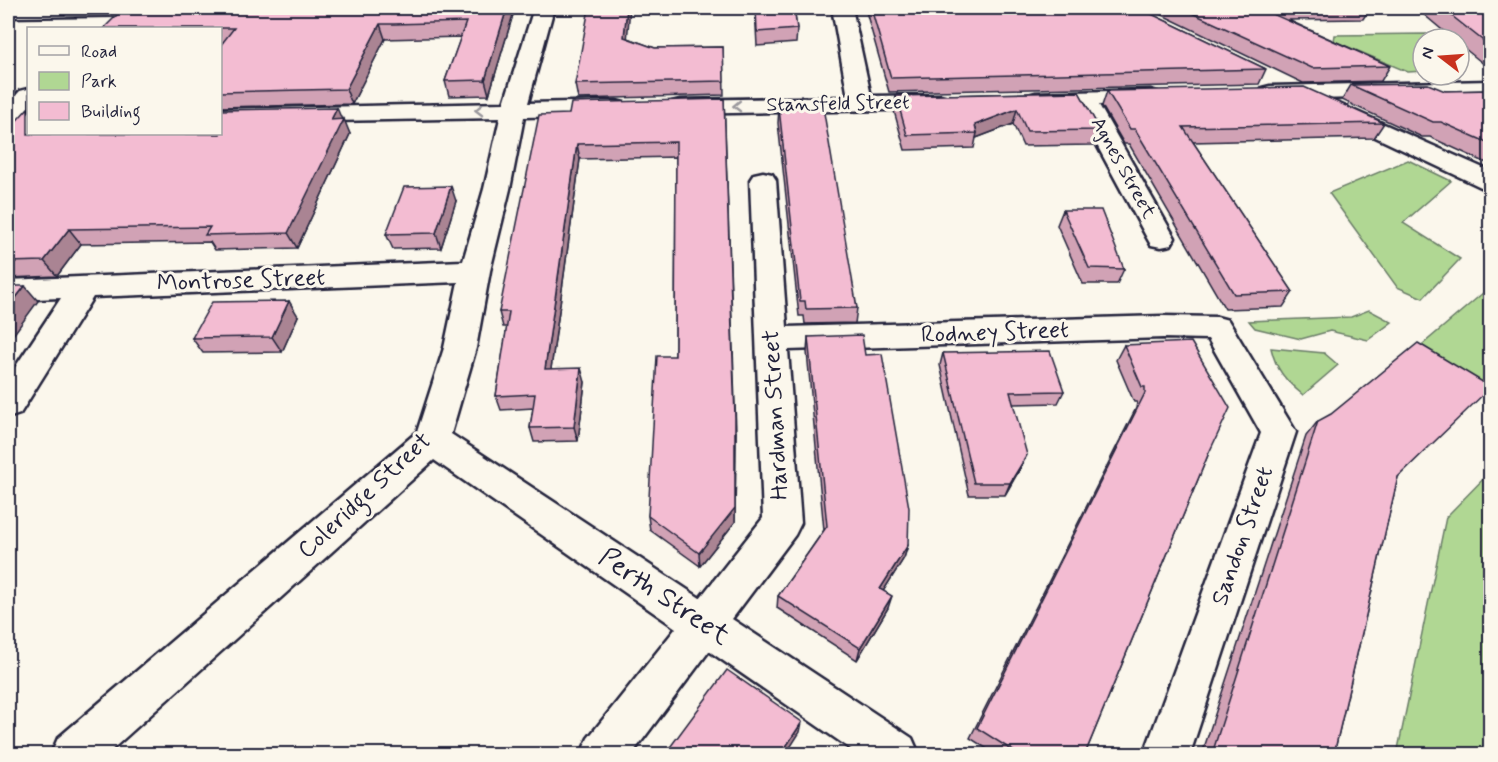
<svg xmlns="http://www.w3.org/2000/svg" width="1498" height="762" font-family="Mynerve,sans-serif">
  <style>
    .green { fill: #b0d793; stroke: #697c67; stroke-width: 1.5 }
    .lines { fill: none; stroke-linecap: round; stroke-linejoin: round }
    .minor-casing { stroke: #22223b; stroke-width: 5 }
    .minor { fill: #fbf7ec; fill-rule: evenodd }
    .wall { fill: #d1a2b5; stroke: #22223b; stroke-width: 1.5 }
    .shaded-wall { fill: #aa8493; stroke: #22223b; stroke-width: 1.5 }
    .building { fill: #f3bcd2; stroke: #22223b; stroke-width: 1.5 }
    .oneway { stroke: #99979c }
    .labels { text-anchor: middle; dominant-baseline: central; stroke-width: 6; stroke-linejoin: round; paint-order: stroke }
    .far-street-label { font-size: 20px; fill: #22223b; stroke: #fbf7ec }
    .street-label { font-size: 24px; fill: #22223b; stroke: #fbf7ec }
    .near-street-label { font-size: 28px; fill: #22223b; stroke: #fbf7ec }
  </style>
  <rect width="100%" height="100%" fill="#fbf7ec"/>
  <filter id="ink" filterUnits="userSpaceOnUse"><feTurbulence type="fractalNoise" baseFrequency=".0167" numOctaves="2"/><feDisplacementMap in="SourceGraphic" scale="12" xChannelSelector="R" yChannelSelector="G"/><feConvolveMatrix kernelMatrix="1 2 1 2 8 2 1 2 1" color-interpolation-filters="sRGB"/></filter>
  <g filter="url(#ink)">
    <g class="green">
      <path d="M 1427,34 L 1433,39 L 1423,39 L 1423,71 L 1408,72 L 1334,41 L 1335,35 Z"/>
      <path d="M 1408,160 L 1451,181 L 1403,223 L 1460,259 L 1423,298 L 1397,287 L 1329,193 Z"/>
      <path d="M 1490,287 L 1490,395 L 1416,350 Z"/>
      <path d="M 1369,310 L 1392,322 L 1368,340 L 1330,331 L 1301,339 L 1255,328 L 1249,321 L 1351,317 Z"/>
      <path d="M 1271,348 L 1324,353 L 1338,365 L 1303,395 C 1286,381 1276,370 1271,348 Z"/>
      <path d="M 1490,472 L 1490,710 L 1482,754 L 1397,754 L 1446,517 Z"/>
    </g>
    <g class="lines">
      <g class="minor-casing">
        <g id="minor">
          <path d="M 8,8 L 233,8 L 230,12 L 223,14 L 8,17 Z"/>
          <path d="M 534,8 L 554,8 L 528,103 L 616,101 L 624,103 L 628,108 L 624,113 L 616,115 L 524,117 L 510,189 L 490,271 L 476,348 L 451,434 L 700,598 L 763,518 L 750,180 L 754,174 L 763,172 L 772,174 L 776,180 L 787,327 L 1163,316 L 1217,317 L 1228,320 L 1296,432 L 1190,754 L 1144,754 L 1261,433 L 1208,339 L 1163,338 L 788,350 L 801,523 L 795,535 L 732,619 L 912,738 L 919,754 L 858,754 L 709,651 L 632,754 L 581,754 L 588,738 L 676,628 L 434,460 L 107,754 L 51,754 L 58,738 L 417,432 L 444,348 L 458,282 L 93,297 L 20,414 L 8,418 L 8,378 L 61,298 L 8,300 L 8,280 L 463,261 L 484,189 L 500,118 L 220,123 L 220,109 L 504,103 Z"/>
          <path d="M 832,8 L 852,8 L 871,96 L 940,95 L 948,97 L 952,102 L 948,107 L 940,109 L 680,114 L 672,112 L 668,107 L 672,102 L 680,100 L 848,97 Z"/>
          <path d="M 1490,81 L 1490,95 L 1270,100 L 1262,98 L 1258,93 L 1262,88 L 1270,86 Z"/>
          <path d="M 28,89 L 28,110 L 17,123 L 8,125 L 8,104 L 20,91 Z"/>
          <path d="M 1150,90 L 1158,92 L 1162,97 L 1158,102 L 1099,105 L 1175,238 L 1171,245 L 1161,247 L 1151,245 L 1147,238 L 1076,106 L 1036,107 L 1028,105 L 1024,100 L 1028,95 L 1036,93 Z"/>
          <path d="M 1339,104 L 1490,171 L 1490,189 L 1481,187 L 1331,116 L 1327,111 L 1331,106 Z"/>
        </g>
      </g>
      <use href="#minor" class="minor"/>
    </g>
    <g class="wall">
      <path d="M 515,8 L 489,95 L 449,96 L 445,81 L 461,37 L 385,39 L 352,104 L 220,107 L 220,46 L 223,42 L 220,42 L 220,28 L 104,28 Z"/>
      <path d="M 755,8 L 794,8 L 797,29 L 796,43 L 757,46 Z"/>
      <path d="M 865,8 L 1139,8 L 1266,69 L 1259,84 L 889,92 Z"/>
      <path d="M 1150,8 L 1370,8 L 1363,19 L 1288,20 L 1390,66 L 1381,81 L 1303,83 L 1150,9 Z"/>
      <path d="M 1416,8 L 1491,8 L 1491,70 L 1459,44 L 1459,39 L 1453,39 Z"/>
      <path d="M 627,38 L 655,48 L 723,47 L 724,95 L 578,99 L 575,84 Z"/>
      <path d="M 1351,85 L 1445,91 L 1491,90 L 1491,165 L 1430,137 L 1422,137 L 1342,100 Z"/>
      <path d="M 1107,91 L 1384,123 L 1374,138 L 1193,142 L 1293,292 L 1283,307 L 1225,309 L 1129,144 L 1124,144 L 1102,106 Z"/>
      <path d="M 1079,92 L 1100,130 L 1094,145 L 1023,146 L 1013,124 L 976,138 L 974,148 L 905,150 L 894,111 L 896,96 Z"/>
      <path d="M 724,99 L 736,431 L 735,522 L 700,566 L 650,530 L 648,516 L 675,356 L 676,157 L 580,159 L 551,369 L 585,382 L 578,441 L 534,442 L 530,428 L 533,408 L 501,410 L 496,396 L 507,327 L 503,327 L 499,312 L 569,114 Z"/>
      <path d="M 779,108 L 857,308 L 855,323 L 805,324 L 804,316 L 799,316 L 778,123 Z"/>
      <path d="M 342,119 L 350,134 L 297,248 L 215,250 L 210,242 L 81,244 L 57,276 L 8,278 L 8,128 L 28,134 Z"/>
      <path d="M 456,201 L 441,248 L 393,249 L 386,234 Z"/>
      <path d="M 1063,210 L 1124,269 L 1117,284 L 1083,284 L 1057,225 Z"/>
      <path d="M 298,316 L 282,352 L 203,353 L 192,338 Z"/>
      <path d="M 808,337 L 865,355 L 908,545 L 904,558 L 883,591 L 888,608 L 857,660 L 777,608 L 778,596 L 824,530 L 807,352 Z"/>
      <path d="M 1124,345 L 1208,455 L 1085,754 L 995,754 L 970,738 L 1136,408 L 1137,402 L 1134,402 L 1116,360 Z"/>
      <path d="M 943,353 L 1064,391 L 1058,403 L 1013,404 L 1021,467 L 1005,495 L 969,495 L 940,365 Z"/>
      <path d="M 1318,421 L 1398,477 L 1334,754 L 1202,754 L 1306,436 Z"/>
    </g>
    <g class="shaded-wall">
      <path d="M 507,8 L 515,8 L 489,95 L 485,80 Z"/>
      <path d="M 627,8 L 630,8 L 626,52 L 624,37 Z"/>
      <path d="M 380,24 L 385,39 L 352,104 L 346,89 Z"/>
      <path d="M 337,108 L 343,122 L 344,119 L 350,134 L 297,248 L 288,233 L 331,120 Z"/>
      <path d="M 1017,109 L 1013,124 L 976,138 L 977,133 L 975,125 Z"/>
      <path d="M 577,144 L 580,159 L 549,383 L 545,369 Z"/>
      <path d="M 451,186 L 456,201 L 441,248 L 436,233 Z"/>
      <path d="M 69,229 L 81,244 L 57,276 L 44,261 Z"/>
      <path d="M 25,286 L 38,301 L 8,342 L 8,308 Z"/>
      <path d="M 289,301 L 298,316 L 282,352 L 272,337 Z"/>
      <path d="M 581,368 L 585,382 L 578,441 L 574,427 Z"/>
      <path d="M 736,431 L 735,522 L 700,566 L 699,553 Z"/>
      <path d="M 1027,455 L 1021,467 L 1005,495 L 1010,483 Z"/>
      <path d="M 908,545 L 904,558 L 877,601 L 880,589 Z"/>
      <path d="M 892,596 L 888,608 L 857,660 L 860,648 Z"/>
      <path d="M 802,722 L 800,732 L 786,754 L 781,754 Z"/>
    </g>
    <g class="building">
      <path d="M 136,8 L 507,8 L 485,80 L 445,81 L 466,22 L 394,24 L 380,24 L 346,89 L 220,92 L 220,46 L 234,28 L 104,28 L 121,11 L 133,11 Z"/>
      <path d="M 589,8 L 627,8 L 624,37 L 655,48 L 723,47 L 724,81 L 575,84 Z"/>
      <path d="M 756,8 L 794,8 L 797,29 L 757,32 Z"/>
      <path d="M 871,8 L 1139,8 L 1266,69 L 891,78 Z"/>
      <path d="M 1181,8 L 1259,8 L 1390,66 L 1312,68 Z"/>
      <path d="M 1442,8 L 1491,8 L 1491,47 Z"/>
      <path d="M 1428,84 L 1445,91 L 1491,90 L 1491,144 L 1441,122 L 1433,122 L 1351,85 Z"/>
      <path d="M 1304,87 L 1384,123 L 1183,127 L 1293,292 L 1234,294 L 1135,129 L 1130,129 L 1107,91 Z"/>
      <path d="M 1079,92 L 1100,130 L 1027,131 L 1017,109 L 975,125 L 977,133 L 907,135 L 896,96 Z"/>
      <path d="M 724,99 L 735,417 L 735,508 L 699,553 L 648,516 L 657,356 L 675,356 L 676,142 L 577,144 L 545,369 L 581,368 L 574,427 L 530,428 L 535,394 L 496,396 L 509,312 L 499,312 L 539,115 L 569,114 L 571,103 Z"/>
      <path d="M 823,107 L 857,308 L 806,309 L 805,301 L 800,301 L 779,108 Z"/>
      <path d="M 28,108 L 28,134 L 220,134 L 220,110 L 337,108 L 331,120 L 344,119 L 288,233 L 205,235 L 210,227 L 69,229 L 44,261 L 8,262 L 8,128 L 10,128 Z"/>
      <path d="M 451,186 L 436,233 L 386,234 L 404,187 Z"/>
      <path d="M 1063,210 L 1101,210 L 1124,269 L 1089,268 Z"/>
      <path d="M 8,286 L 25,286 L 8,308 Z"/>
      <path d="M 289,301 L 272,337 L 192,338 L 212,302 Z"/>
      <path d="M 862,335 L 865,355 L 882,354 L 909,508 L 908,545 L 880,589 L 892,596 L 860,648 L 778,596 L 827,526 L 808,337 Z"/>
      <path d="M 1191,342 L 1230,408 L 1208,455 L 1085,754 L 1018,754 L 977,728 L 1145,393 L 1145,387 L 1142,387 L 1124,345 Z"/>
      <path d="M 1418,343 L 1491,387 L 1398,477 L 1334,754 L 1212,754 L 1318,421 L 1331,414 Z"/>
      <path d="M 1050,351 L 1064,391 L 1010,392 L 1027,455 L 1010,483 L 974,483 L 943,353 Z"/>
      <path d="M 727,670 L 802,722 L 781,754 L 665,754 Z"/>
    </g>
    <defs><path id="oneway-chevron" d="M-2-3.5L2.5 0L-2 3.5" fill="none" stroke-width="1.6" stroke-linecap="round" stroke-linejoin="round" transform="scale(1.5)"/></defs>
    <g class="oneway">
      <use href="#oneway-chevron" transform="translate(737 106) rotate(179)"/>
      <use href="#oneway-chevron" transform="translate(479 110) rotate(179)"/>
    </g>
  </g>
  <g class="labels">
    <g class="far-street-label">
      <text transform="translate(838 104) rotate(-1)">Stansfeld Street</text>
      <text transform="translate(1123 168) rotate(61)">Agnes Street</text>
    </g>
    <g class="street-label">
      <text transform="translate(241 281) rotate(-2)">Montrose Street</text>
      <text transform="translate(995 333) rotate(-2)">Rodney Street</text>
      <text transform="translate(776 415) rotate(-93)">Hardman Street</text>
      <text transform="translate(365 496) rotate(-43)">Coleridge Street</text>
      <text transform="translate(1243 536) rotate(-71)">Sandon Street</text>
    </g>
    <g class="near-street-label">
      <text transform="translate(664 597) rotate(34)">Perth Street</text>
    </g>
  </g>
  <rect width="1498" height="762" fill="none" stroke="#fbf7ec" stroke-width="30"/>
  <rect x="15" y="15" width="1468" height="732" fill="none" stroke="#22223b" stroke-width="2" filter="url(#ink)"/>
  <rect x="27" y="27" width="195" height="108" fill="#fbf7ec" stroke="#a4a2a5" stroke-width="1.5"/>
  <rect x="39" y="46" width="30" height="9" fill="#fbf7ec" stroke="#a4a2a5" stroke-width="1.5"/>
  <text x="81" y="57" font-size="18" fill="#22223b">Road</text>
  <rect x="39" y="72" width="30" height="18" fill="#b0d793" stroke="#a4a2a5" stroke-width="1.5"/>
  <text x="81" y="87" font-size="18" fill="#22223b">Park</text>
  <rect x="39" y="102" width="30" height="18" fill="#f3bcd2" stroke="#a4a2a5" stroke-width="1.5"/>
  <text x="81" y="117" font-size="18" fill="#22223b">Building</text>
  <g transform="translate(1441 57) rotate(287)"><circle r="28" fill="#fbf7ec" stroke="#a4a2a5" stroke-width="1.5"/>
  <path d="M0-4.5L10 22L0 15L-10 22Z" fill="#c8321e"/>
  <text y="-9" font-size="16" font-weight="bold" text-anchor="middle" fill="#22223b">N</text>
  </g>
</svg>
